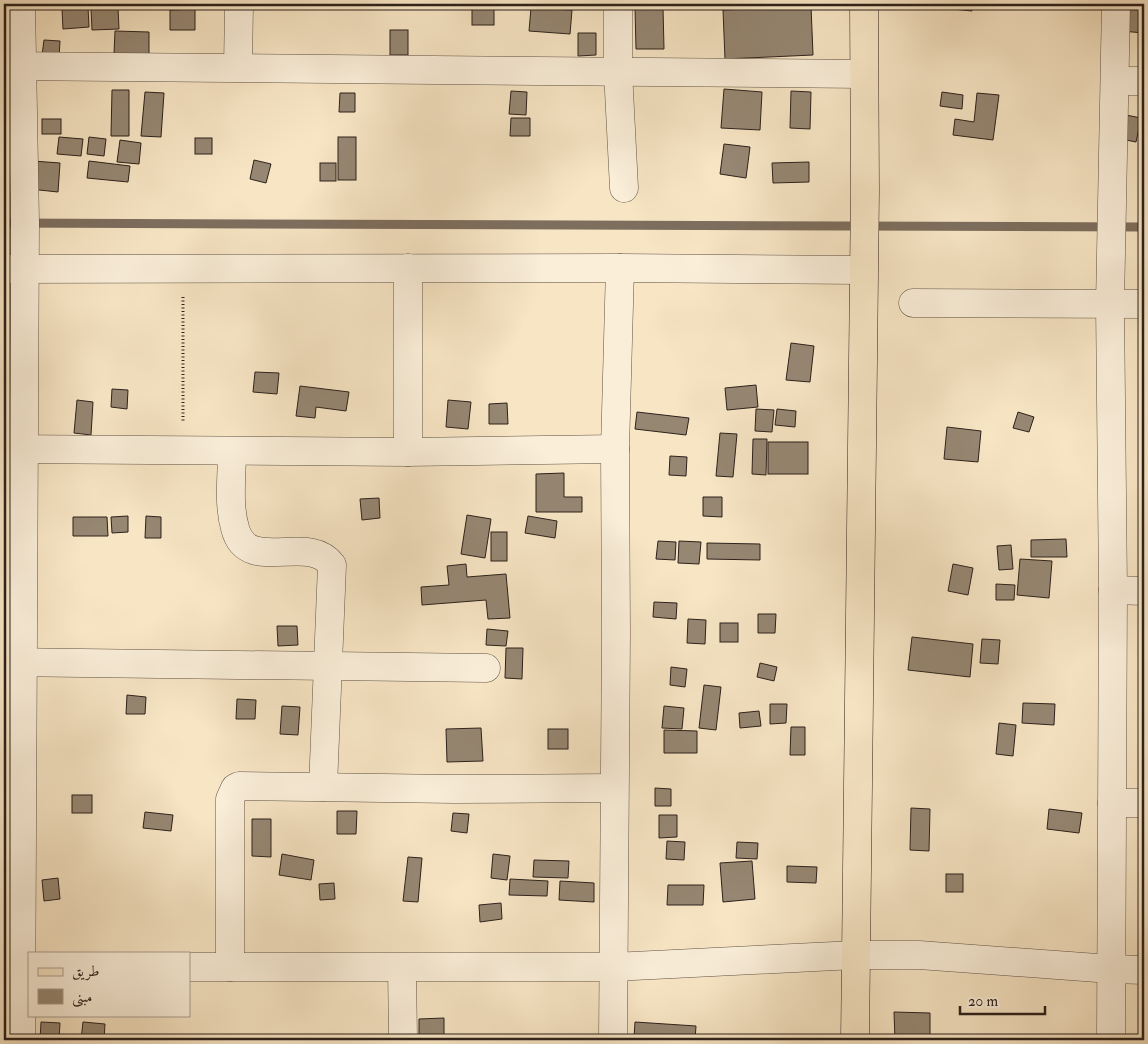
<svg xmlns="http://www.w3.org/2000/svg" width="1148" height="1044" font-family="'IM FELL Double Pica',Amiri,serif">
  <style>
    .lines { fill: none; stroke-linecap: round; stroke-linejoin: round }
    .stream { stroke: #7d6e5e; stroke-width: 9 }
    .building { fill: #968773; stroke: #2d211b }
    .minor-casing { stroke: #605245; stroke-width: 29 }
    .major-casing { stroke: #2d211b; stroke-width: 29 }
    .path { stroke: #2d211b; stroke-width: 3; stroke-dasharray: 1 2.5; stroke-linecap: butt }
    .minor { stroke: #faeed9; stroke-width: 28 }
    .major { stroke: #f7e5c4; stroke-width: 28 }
  </style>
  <rect width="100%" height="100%" fill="#f7e5c4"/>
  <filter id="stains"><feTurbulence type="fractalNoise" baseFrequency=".004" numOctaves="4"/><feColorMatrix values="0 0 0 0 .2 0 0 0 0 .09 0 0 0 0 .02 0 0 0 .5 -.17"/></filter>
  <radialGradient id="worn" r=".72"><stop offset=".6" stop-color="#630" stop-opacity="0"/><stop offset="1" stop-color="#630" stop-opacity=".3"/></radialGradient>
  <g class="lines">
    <path class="stream" d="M 4,223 L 1144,227"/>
  </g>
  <g class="building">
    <path d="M 933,4 L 972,4 L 972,11 L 933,7 Z"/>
    <path d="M 811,6 L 813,55 L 725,59 L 723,10 Z"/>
    <path d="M 88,7 L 89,27 L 63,29 L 62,9 Z"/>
    <path d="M 118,8 L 119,29 L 92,30 L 91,9 Z"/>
    <rect x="472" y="8" width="22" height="17"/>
    <path d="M 531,8 L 572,10 L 570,34 L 529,31 Z"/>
    <path d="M 635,8 L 663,8 L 664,49 L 636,49 Z"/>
    <path d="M 195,9 L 195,30 L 170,30 L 170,10 Z"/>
    <path d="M 1122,9 L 1144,10 L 1144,33 L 1121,31 Z"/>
    <rect x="390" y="30" width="18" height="25"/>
    <path d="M 115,31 L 149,32 L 149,55 L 114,54 Z"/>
    <path d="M 578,33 L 596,33 L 596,55 L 578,56 Z"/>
    <path d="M 44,40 L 60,41 L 59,57 L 42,55 Z"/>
    <path d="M 724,89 L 762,92 L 760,130 L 721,128 Z"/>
    <path d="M 112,90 L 129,90 L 129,136 L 111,136 Z"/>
    <path d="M 511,91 L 527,92 L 526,115 L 509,114 Z"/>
    <path d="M 791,91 L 811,92 L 810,129 L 790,128 Z"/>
    <path d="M 145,92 L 164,93 L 161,137 L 141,136 Z"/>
    <path d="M 942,92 L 963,95 L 962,109 L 940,106 Z"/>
    <path d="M 340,93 L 355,93 L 355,112 L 339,112 Z"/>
    <path d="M 977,93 L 999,95 L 993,140 L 953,135 L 955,119 L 974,122 Z"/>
    <path d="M 1126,115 L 1141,118 L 1136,142 L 1121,139 Z"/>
    <path d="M 511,118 L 530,118 L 530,136 L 510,136 Z"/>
    <rect x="42" y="119" width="19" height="15"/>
    <path d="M 59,137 L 83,139 L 81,156 L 57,154 Z"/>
    <path d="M 89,137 L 106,139 L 104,156 L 87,154 Z"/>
    <rect x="338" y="137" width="18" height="43"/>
    <rect x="195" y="138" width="17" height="16"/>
    <path d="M 120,140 L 141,143 L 139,164 L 117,162 Z"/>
    <path d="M 724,144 L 750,147 L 746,178 L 720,174 Z"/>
    <path d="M 254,160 L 271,164 L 266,183 L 250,179 Z"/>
    <path d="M 33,161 L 60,163 L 58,192 L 30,189 Z"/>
    <path d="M 89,161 L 130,166 L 128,182 L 87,178 Z"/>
    <path d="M 809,162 L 809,182 L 773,183 L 772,163 Z"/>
    <rect x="320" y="163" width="16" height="18"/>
    <path d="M 791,343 L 814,346 L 810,382 L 786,380 Z"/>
    <path d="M 255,372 L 279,373 L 277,394 L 253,392 Z"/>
    <path d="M 756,385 L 758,407 L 727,410 L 725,388 Z"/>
    <path d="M 300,386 L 349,392 L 346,411 L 316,407 L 315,418 L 296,416 Z"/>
    <path d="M 112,389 L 128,390 L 127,409 L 111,407 Z"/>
    <path d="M 77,400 L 93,402 L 91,435 L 74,433 Z"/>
    <path d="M 448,400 L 471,402 L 468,429 L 446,427 Z"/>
    <path d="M 507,403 L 508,424 L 489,424 L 489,404 Z"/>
    <path d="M 756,409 L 774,410 L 772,432 L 755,431 Z"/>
    <path d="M 777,409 L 796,411 L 795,427 L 775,425 Z"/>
    <path d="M 637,412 L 689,418 L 686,435 L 635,429 Z"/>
    <path d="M 1018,412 L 1034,417 L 1029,432 L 1013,428 Z"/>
    <path d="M 947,427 L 981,431 L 978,462 L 944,459 Z"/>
    <path d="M 720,433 L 737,434 L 733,477 L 716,476 Z"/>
    <path d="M 753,439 L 767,439 L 766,475 L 752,474 Z"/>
    <rect x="768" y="442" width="40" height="32"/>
    <path d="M 670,456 L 687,457 L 686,476 L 669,475 Z"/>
    <path d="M 564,473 L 564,497 L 582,497 L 582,512 L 536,512 L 536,474 Z"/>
    <path d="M 703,497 L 722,497 L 722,517 L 703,516 Z"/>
    <path d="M 379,498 L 380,518 L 362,520 L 360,499 Z"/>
    <path d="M 467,515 L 491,519 L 485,558 L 461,554 Z"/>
    <path d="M 128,516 L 128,532 L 112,533 L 111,517 Z"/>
    <path d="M 146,516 L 161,517 L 161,538 L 145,538 Z"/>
    <path d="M 528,516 L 557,521 L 555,538 L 525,533 Z"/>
    <path d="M 73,517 L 107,517 L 108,536 L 73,536 Z"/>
    <rect x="491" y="532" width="16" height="29"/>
    <path d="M 1066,539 L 1067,557 L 1031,557 L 1031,540 Z"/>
    <path d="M 658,541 L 676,542 L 675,560 L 656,559 Z"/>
    <path d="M 679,541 L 701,542 L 699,564 L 678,563 Z"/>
    <path d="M 707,543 L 760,544 L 760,560 L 707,559 Z"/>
    <path d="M 1011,545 L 1013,569 L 999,570 L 997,546 Z"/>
    <path d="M 1020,559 L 1052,561 L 1049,598 L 1017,595 Z"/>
    <path d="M 466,564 L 467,577 L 506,574 L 510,618 L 488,619 L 486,600 L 422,605 L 421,587 L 449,585 L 447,566 Z"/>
    <path d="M 953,564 L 973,568 L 968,595 L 948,591 Z"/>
    <path d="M 996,584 L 1015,585 L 1014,600 L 996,600 Z"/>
    <path d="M 654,602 L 677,603 L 676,619 L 653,617 Z"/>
    <path d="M 758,614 L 776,614 L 775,633 L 758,633 Z"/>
    <path d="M 688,619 L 706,620 L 705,644 L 687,643 Z"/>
    <rect x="720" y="623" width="18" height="19"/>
    <path d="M 277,626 L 297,626 L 298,645 L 278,646 Z"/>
    <path d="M 487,629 L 508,631 L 506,646 L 486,645 Z"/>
    <path d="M 912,637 L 973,644 L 970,677 L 908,670 Z"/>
    <path d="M 982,639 L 1000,640 L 998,664 L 980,663 Z"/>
    <path d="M 506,648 L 523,648 L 522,679 L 505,678 Z"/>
    <path d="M 760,663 L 777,667 L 774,681 L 757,677 Z"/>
    <path d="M 671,667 L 687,669 L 685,687 L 670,685 Z"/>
    <path d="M 704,685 L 721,687 L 716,730 L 699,728 Z"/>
    <path d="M 127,695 L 146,697 L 145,714 L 126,714 Z"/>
    <path d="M 237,699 L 256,700 L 255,719 L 236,719 Z"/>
    <path d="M 1023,703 L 1055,704 L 1054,725 L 1022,723 Z"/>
    <path d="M 770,704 L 787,704 L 786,723 L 770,724 Z"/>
    <path d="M 282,706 L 300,707 L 298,735 L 280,734 Z"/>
    <path d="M 664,706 L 684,708 L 682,729 L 662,728 Z"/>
    <path d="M 759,711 L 761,726 L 740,728 L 739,713 Z"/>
    <path d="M 999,723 L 1016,725 L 1013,756 L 996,754 Z"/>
    <path d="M 791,727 L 805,727 L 805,755 L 790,755 Z"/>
    <path d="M 481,728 L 483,761 L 447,762 L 446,729 Z"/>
    <rect x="548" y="729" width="20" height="20"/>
    <path d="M 664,730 L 697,731 L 697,753 L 664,753 Z"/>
    <path d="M 655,788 L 671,789 L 671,806 L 655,806 Z"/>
    <rect x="72" y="795" width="20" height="18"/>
    <path d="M 911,808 L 930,809 L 929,851 L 910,850 Z"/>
    <path d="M 1049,809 L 1082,813 L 1079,833 L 1047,829 Z"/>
    <path d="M 337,811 L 357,811 L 356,834 L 337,834 Z"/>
    <path d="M 145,812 L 173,815 L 171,831 L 143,828 Z"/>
    <path d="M 453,813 L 469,814 L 467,833 L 451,831 Z"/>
    <path d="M 659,815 L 677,815 L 677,837 L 659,838 Z"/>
    <path d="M 252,819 L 271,819 L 271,857 L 252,856 Z"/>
    <path d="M 667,841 L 685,842 L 684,860 L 666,859 Z"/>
    <path d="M 737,842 L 758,843 L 757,859 L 736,858 Z"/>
    <path d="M 282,854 L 314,860 L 311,880 L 279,875 Z"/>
    <path d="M 493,854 L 510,856 L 507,880 L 491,878 Z"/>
    <path d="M 408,857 L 422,858 L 418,902 L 403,901 Z"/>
    <path d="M 534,860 L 569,861 L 568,878 L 533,877 Z"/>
    <path d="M 752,861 L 755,899 L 723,902 L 720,863 Z"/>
    <path d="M 787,866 L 817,867 L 816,883 L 787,882 Z"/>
    <rect x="946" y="874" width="17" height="18"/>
    <path d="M 58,878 L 60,899 L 44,901 L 42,880 Z"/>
    <path d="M 510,879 L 548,881 L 547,896 L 509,895 Z"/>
    <path d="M 560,881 L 594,883 L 594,902 L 559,900 Z"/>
    <path d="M 334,883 L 335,899 L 320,900 L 319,884 Z"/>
    <path d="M 668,885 L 704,885 L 703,905 L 667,905 Z"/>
    <path d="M 501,903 L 502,919 L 480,922 L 479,905 Z"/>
    <path d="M 894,1012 L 930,1013 L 930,1040 L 895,1040 Z"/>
    <path d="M 444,1018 L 444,1040 L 419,1040 L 419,1019 Z"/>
    <path d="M 41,1022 L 60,1023 L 59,1040 L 40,1040 Z"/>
    <path d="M 83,1022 L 105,1024 L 104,1040 L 69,1040 L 81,1040 Z"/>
    <path d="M 635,1022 L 696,1026 L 695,1040 L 634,1038 Z"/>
  </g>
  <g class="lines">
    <g class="minor-casing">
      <g id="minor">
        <path d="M 618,4 L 618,71 L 624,188"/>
        <path d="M 4,66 L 863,74"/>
        <path d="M 238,67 L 239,4"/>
        <path d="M 1115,81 L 1144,81"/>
        <path d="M 408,268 L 408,452"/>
        <path d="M 4,269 L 620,268 L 863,270"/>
        <path d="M 913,303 L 1144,304"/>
        <path d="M 4,449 L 408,452 L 615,449"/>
        <path d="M 232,451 C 232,476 228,504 235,528 C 247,576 308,532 332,565 L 323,787"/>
        <path d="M 1113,590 L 1144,591"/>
        <path d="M 5,662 L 486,668"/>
        <path d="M 1112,803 L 1144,803"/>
        <path d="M 189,967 L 613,967 L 855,955 L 919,955 L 1111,969 L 1144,970"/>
        <path d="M 230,967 L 230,799 L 235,788 L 239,786 L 455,789 L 613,788"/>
        <path d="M 402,968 L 403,1040"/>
        <path d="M 21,1040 L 25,223 L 21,4"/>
        <path d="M 613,1040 L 616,632 L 615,449 L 620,268"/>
        <path d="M 1111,1040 L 1113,590 L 1110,304 L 1116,4"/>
      </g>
    </g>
    <g class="major-casing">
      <path id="major" d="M 855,1040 L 865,191 L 864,4"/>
    </g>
    <path class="path" d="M 183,297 L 183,423"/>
    <use href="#minor" class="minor"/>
    <use href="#major" class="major"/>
  </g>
  <rect width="1148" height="1044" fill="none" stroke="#f7e5c4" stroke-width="20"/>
  <rect x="5" y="5" width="1138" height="1034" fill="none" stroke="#2d211b" stroke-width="2.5"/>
  <rect x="10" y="10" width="1128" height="1024" fill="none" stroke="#2d211b"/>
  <rect x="28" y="952" width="162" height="65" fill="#faeed9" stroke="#a89c8d"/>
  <rect x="38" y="968" width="25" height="8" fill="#f7e5c4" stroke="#a89c8d"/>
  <text x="72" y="976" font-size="15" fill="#2d211b">طريق</text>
  <rect x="38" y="989" width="25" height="15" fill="#968773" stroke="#a89c8d"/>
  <text x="72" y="1002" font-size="15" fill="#2d211b">مبنى</text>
  <path d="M960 1006v8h85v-8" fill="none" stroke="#2d211b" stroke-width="2.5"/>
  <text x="968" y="1006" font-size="15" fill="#2d211b" stroke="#faeed9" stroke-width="4" paint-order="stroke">20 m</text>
  <rect width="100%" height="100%" filter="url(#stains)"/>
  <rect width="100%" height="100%" fill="url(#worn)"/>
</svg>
